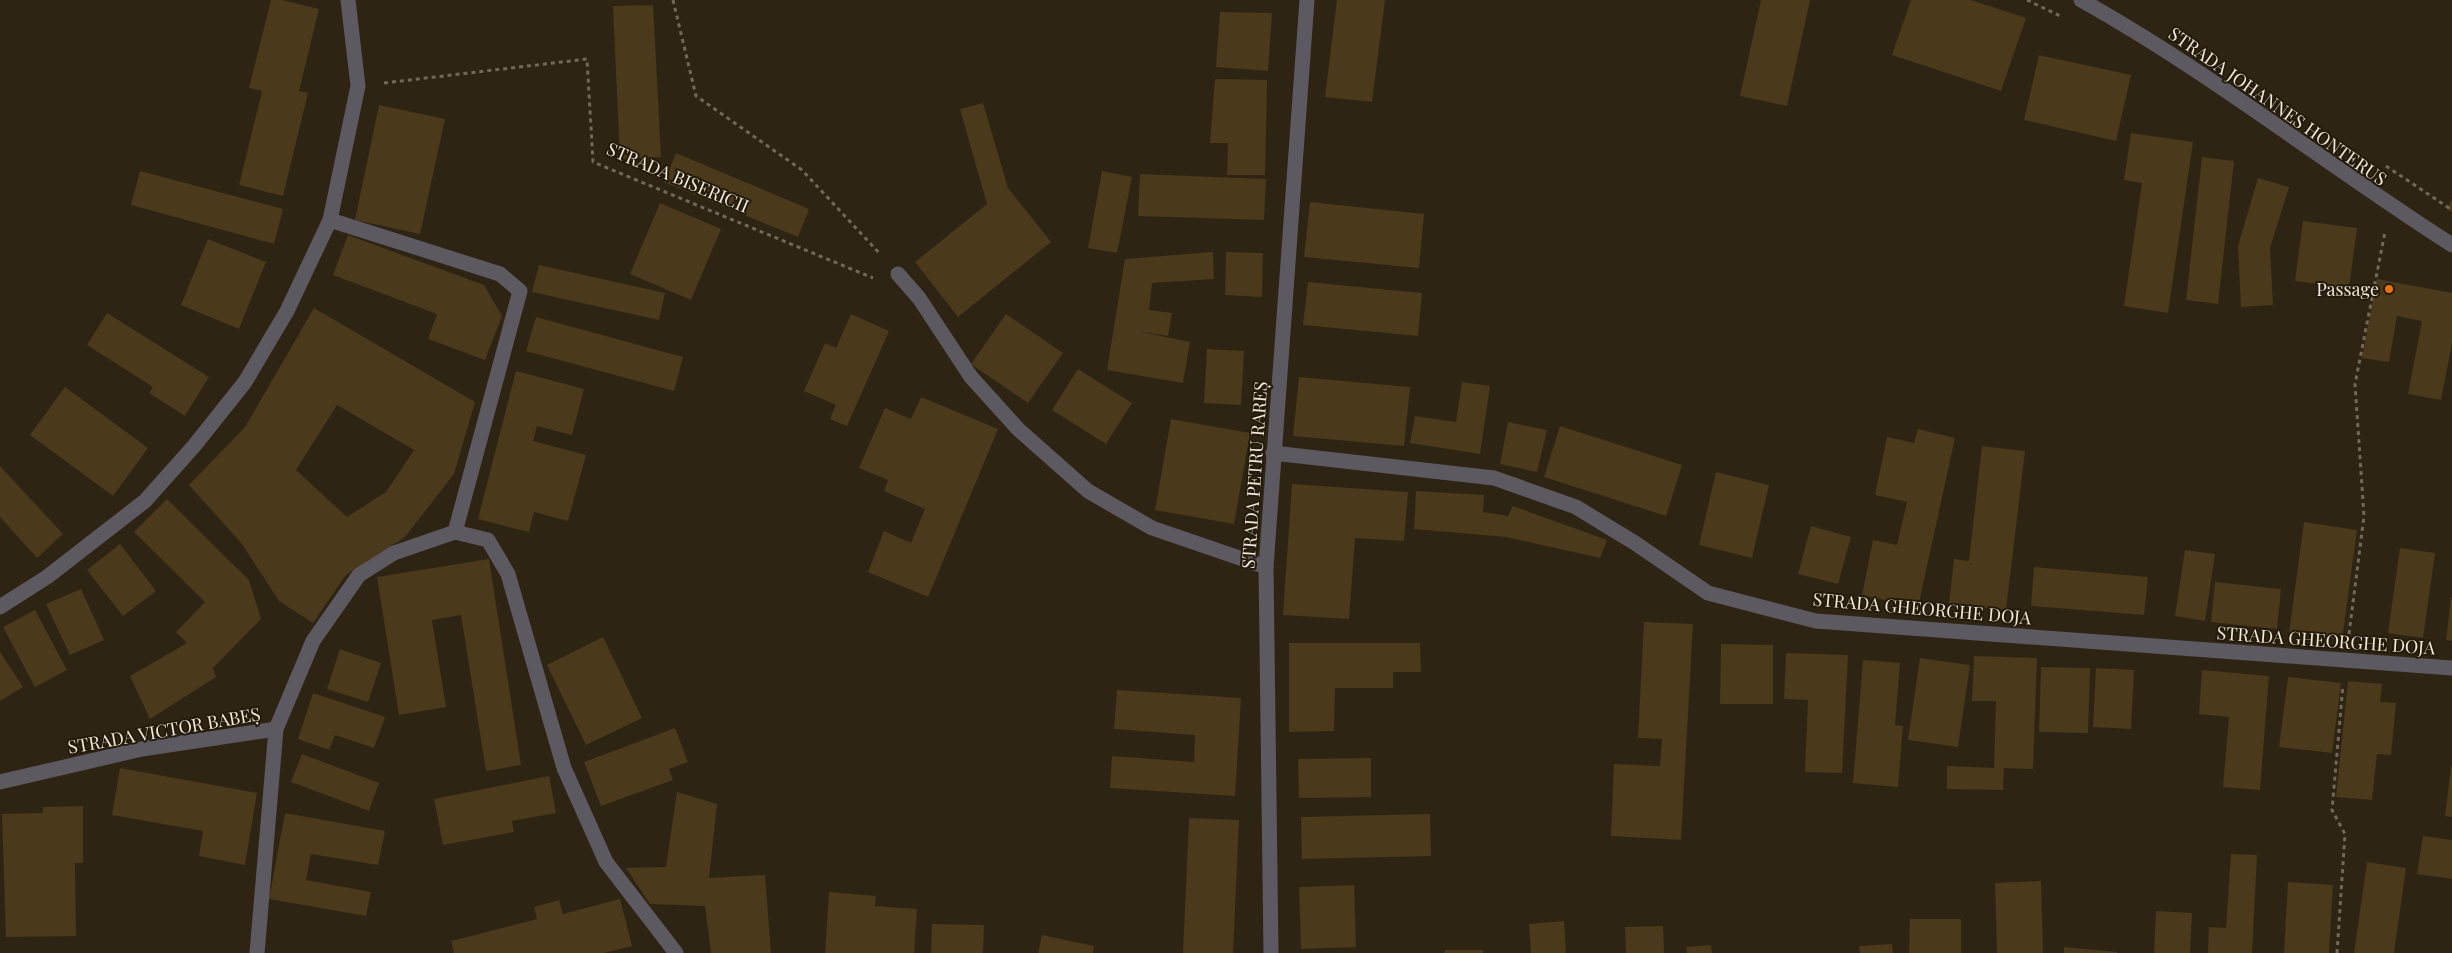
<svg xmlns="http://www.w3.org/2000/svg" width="2452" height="953" font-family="'Playfair Display',serif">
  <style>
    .building { fill: #4a391a; fill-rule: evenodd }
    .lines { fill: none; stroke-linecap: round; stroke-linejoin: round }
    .path { stroke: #72695b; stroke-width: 3; stroke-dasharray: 4 4; stroke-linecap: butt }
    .minor { stroke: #5d5961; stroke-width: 15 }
    .food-dot { fill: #e8710a; stroke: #241b0a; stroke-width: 2 }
    .labels { text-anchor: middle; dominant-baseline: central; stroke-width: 4; stroke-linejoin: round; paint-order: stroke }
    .street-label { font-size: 18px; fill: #eee8dd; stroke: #241b0a }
    .poi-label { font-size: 18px; fill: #eee8dd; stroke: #241b0a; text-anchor: end }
  </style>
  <rect width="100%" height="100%" fill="#2e2414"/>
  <g class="building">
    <path d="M 271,0 L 282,0 L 319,9 L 299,91 L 308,93 L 283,196 L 239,185 L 262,91 L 249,88 Z"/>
    <path d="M 1337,0 L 1385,0 L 1372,102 L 1325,97 Z"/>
    <path d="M 1761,0 L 1810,0 L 1787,106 L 1740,96 Z"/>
    <path d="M 1911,0 L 1971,0 L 2026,18 L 2001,91 L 1892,55 Z"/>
    <path d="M 653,5 L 661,157 L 620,159 L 613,6 Z"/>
    <path d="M 1220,12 L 1272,13 L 1268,71 L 1216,67 Z"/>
    <path d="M 2039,55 L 2131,75 L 2116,141 L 2024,120 Z"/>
    <path d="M 1215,79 L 1267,80 L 1265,175 L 1227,175 L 1228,143 L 1210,143 Z"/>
    <path d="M 983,103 L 1008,188 L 1051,242 L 958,317 L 915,262 L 987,204 L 960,109 Z"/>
    <path d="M 379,105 L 445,119 L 420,234 L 355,220 Z"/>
    <path d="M 2131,133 L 2193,142 L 2168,313 L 2124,306 L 2142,183 L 2124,180 Z"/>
    <path d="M 676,153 L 809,209 L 798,237 L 664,182 Z"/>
    <path d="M 2202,157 L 2234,161 L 2218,304 L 2186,300 Z"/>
    <path d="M 140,171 L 283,209 L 274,244 L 131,205 Z"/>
    <path d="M 1102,171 L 1132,177 L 1117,253 L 1088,248 Z"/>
    <path d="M 1140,174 L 1266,179 L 1264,220 L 1138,216 Z"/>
    <path d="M 2258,178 L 2289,187 L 2270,248 L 2273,305 L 2241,307 L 2238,246 Z"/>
    <path d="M 2452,199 L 2452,212 L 2447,209 Z"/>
    <path d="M 1310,202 L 1424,214 L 1419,268 L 1304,257 Z"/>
    <path d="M 660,203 L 721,229 L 691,300 L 630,274 Z"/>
    <path d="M 2303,221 L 2357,228 L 2349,288 L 2295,281 Z"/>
    <path d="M 348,235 L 484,285 L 502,316 L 485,360 L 428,339 L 437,314 L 333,275 Z"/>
    <path d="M 208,239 L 266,262 L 239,329 L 181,305 Z"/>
    <path d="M 1213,252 L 1214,279 L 1152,283 L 1149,310 L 1172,313 L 1168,336 L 1137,331 L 1190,342 L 1183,383 L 1107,370 L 1125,259 Z"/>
    <path d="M 1226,252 L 1263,253 L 1262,297 L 1225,295 Z"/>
    <path d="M 539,265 L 665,293 L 659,320 L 532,292 Z"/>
    <path d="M 2377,279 L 2452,293 L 2452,343 L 2441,400 L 2408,394 L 2422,321 L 2397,316 L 2389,362 L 2362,358 Z"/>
    <path d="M 1308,282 L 1422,293 L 1418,336 L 1303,325 Z"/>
    <path d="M 314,308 L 475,402 L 454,474 L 405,537 L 346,575 L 313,623 L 279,601 L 242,544 L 189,485 L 245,427 ZM 337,405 L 414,450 L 386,492 L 347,517 L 296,470 Z"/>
    <path d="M 107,313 L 209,377 L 185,416 L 149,393 L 153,387 L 87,345 Z"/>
    <path d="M 851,314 L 889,331 L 847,426 L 830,419 L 836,405 L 804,391 L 825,343 L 836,348 Z"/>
    <path d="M 1006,314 L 1063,353 L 1028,403 L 971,364 Z"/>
    <path d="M 536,317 L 683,357 L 674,391 L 526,351 Z"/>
    <path d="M 1207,349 L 1244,351 L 1241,405 L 1204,403 Z"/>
    <path d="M 1078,369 L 1132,403 L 1106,444 L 1052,410 Z"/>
    <path d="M 516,371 L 584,389 L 572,435 L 537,426 L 533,441 L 586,455 L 568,521 L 534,512 L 529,532 L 478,519 Z"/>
    <path d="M 1299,377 L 1410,387 L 1404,446 L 1293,436 Z"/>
    <path d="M 1462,382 L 1490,386 L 1480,454 L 1410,443 L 1415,416 L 1456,422 Z"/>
    <path d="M 65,387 L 148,448 L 113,496 L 30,435 Z"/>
    <path d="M 921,397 L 998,429 L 928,597 L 868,572 L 884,531 L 911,543 L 925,509 L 884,491 L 888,480 L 859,468 L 885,408 L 911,419 Z"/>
    <path d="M 1171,419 L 1250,433 L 1234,524 L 1155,510 Z"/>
    <path d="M 1508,422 L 1547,430 L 1537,472 L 1500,464 Z"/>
    <path d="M 1560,426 L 1682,465 L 1666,516 L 1544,477 Z"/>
    <path d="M 1918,429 L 1955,438 L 1918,607 L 1862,595 L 1873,540 L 1897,545 L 1907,502 L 1875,495 L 1887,437 L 1914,443 Z"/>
    <path d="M 1982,446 L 2025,451 L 2006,610 L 1949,604 L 1954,559 L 1969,561 Z"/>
    <path d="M 0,466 L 63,534 L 37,558 L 0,517 Z"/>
    <path d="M 1716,472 L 1769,485 L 1752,558 L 1699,545 Z"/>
    <path d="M 1292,484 L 1408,492 L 1404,541 L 1355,538 L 1349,619 L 1283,615 Z"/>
    <path d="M 1416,491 L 1484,495 L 1483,512 L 1508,516 L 1513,506 L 1607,540 L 1600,558 L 1506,537 L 1414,529 Z"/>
    <path d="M 167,499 L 249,580 L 261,619 L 213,668 L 216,677 L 150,719 L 130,676 L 187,643 L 176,632 L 205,602 L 134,532 Z"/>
    <path d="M 2304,522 L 2357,530 L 2342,640 L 2289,633 Z"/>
    <path d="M 1811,526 L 1851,537 L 1838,584 L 1798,574 Z"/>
    <path d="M 120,544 L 156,591 L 123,616 L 87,570 Z"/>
    <path d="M 2400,548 L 2435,553 L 2423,638 L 2388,633 Z"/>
    <path d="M 2185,550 L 2215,554 L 2205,621 L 2175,616 Z"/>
    <path d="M 489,559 L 521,765 L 486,771 L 461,615 L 432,620 L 446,707 L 399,715 L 377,577 Z"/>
    <path d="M 2034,567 L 2148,577 L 2144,615 L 2031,606 Z"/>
    <path d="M 2215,582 L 2281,589 L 2277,629 L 2211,622 Z"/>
    <path d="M 81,589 L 104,640 L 70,655 L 46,604 Z"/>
    <path d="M 2451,597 L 2452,597 L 2452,641 L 2446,640 Z"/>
    <path d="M 35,610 L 67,670 L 35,687 L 3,627 Z"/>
    <path d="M 1644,622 L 1693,624 L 1681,840 L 1611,836 L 1614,764 L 1660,766 L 1662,739 L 1638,738 Z"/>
    <path d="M 603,637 L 642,718 L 586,745 L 547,665 Z"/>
    <path d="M 1289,643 L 1420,643 L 1421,672 L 1393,672 L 1393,688 L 1335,688 L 1334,731 L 1289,732 Z"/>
    <path d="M 1721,644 L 1773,645 L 1773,704 L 1720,704 Z"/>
    <path d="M 340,649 L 381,663 L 368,702 L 327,689 Z"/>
    <path d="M 0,652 L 23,687 L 0,701 Z"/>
    <path d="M 1786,653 L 1848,655 L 1842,773 L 1805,772 L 1808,700 L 1784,699 Z"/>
    <path d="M 1974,656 L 2037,658 L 2033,769 L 2004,768 L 2003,790 L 1947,789 L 1947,766 L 1994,768 L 1996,701 L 1972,701 Z"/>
    <path d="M 1920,658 L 1970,665 L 1958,747 L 1908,740 Z"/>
    <path d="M 1863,660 L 1900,663 L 1895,725 L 1903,726 L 1898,787 L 1853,783 Z"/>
    <path d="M 2041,667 L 2090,668 L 2088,733 L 2039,732 Z"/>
    <path d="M 2096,668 L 2134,670 L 2131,729 L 2093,727 Z"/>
    <path d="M 2202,670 L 2269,676 L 2260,790 L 2223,787 L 2229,717 L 2199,714 Z"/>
    <path d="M 2288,677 L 2341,683 L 2332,753 L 2279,747 Z"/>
    <path d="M 2348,681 L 2382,684 L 2380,702 L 2396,703 L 2391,755 L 2377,754 L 2372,800 L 2336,797 Z"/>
    <path d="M 1117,690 L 1241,698 L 1235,796 L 1110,788 L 1112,756 L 1194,762 L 1195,735 L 1114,729 Z"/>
    <path d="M 313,693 L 385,717 L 374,748 L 335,735 L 329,750 L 298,739 Z"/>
    <path d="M 675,728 L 688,762 L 669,769 L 673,780 L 601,806 L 584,762 Z"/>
    <path d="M 302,754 L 379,783 L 369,811 L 291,782 Z"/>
    <path d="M 1371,758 L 1371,797 L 1299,798 L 1298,759 Z"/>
    <path d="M 2451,766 L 2452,766 L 2452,817 L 2445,816 Z"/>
    <path d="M 120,768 L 257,793 L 245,865 L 199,856 L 203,831 L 112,815 Z"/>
    <path d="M 549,776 L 556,813 L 512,821 L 514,832 L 443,845 L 434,799 Z"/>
    <path d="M 677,792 L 717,804 L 709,878 L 765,875 L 771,953 L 711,953 L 705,906 L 650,904 L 626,868 L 666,867 Z"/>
    <path d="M 83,806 L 83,863 L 75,863 L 76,936 L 6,937 L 2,814 L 43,813 L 43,807 Z"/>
    <path d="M 285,813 L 385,831 L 378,865 L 311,854 L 306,880 L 371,892 L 366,916 L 269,899 Z"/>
    <path d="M 1430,814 L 1431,856 L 1302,859 L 1301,817 Z"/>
    <path d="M 1189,818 L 1239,820 L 1233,953 L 1183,953 Z"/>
    <path d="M 2423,836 L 2452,840 L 2452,879 L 2417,874 Z"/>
    <path d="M 2231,854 L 2257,855 L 2252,953 L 2208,953 L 2209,927 L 2226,928 Z"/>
    <path d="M 2367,862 L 2406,868 L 2394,953 L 2354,953 Z"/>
    <path d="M 2041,881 L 2043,953 L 1997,953 L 1995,883 Z"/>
    <path d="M 2288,882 L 2333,885 L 2329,953 L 2284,953 Z"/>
    <path d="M 1354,885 L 1356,947 L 1301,949 L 1299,887 Z"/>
    <path d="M 829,892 L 876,896 L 875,906 L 917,909 L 914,953 L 825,953 Z"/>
    <path d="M 620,899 L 632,946 L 604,953 L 454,953 L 451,941 L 537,919 L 534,907 L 559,900 L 563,914 Z"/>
    <path d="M 2156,911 L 2192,913 L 2190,953 L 2154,953 Z"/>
    <path d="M 1910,919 L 1961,919 L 1961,953 L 1909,953 Z"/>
    <path d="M 1564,921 L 1566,953 L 1531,953 L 1529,924 Z"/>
    <path d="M 932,924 L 984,925 L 983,953 L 931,953 Z"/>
    <path d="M 1663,926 L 1664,953 L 1626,953 L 1625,927 Z"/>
    <path d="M 1042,935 L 1094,946 L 1093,953 L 1038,953 Z"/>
    <path d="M 1892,944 L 1893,953 L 1860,953 L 1859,946 Z"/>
    <path d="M 1711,945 L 1712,953 L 1687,953 L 1686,947 Z"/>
    <path d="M 2064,947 L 2117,952 L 2117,953 L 2064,953 Z"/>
    <path d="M 1445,950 L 1483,950 L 1483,953 L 1444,953 Z"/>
  </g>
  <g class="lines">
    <g class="path">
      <path d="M 673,0 L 696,96 L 802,170 L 881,255"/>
      <path d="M 2027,0 L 2060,16"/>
      <path d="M 384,83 L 587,59 L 593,162 L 873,278"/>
      <path d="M 2386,166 L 2452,210"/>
      <path d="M 2349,634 L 2364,516 L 2355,384 L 2385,232"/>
      <path d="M 2337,953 L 2345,834 L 2332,810 L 2343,685"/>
    </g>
    <g class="minor">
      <path d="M 2081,0 C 2210,72 2327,165 2452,245"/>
      <path d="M 330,220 L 500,274 L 520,291 L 455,532"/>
      <path d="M 898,274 L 919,298 L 971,377 L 1018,429 L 1088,491 L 1152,528 L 1266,567"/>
      <path d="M 1273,453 L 1494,478 L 1576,507 L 1635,543 L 1708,593 L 1816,621 L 2452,668"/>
      <path d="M 455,532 L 488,540 L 508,574 L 564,768 L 606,862 L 676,953"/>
      <path d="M 0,607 L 47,577 L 145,501 L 194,446 L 245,382 L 287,311 L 330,220 L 358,86 L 348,0"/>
      <path d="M 0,782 L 142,749 L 276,729"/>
      <path d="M 257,953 L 276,729 L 313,641 L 359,575 L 394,553 L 455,532"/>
      <path d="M 1271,953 L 1266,567 L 1307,0"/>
    </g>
  </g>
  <circle class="food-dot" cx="2389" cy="289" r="5"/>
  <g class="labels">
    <g class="street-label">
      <text transform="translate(2278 106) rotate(35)">STRADA JOHANNES HONTERUS</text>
      <text transform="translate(678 177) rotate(23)">STRADA BISERICII</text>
      <text transform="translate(1254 475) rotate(-86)">STRADA PETRU RAREȘ</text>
      <text transform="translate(1922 608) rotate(5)">STRADA GHEORGHE DOJA</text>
      <text transform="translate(2326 640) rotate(4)">STRADA GHEORGHE DOJA</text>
      <text transform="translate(164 730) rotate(-10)">STRADA VICTOR BABEȘ</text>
    </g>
    <g class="poi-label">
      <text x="2379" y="289">Passage</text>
    </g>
  </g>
</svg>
